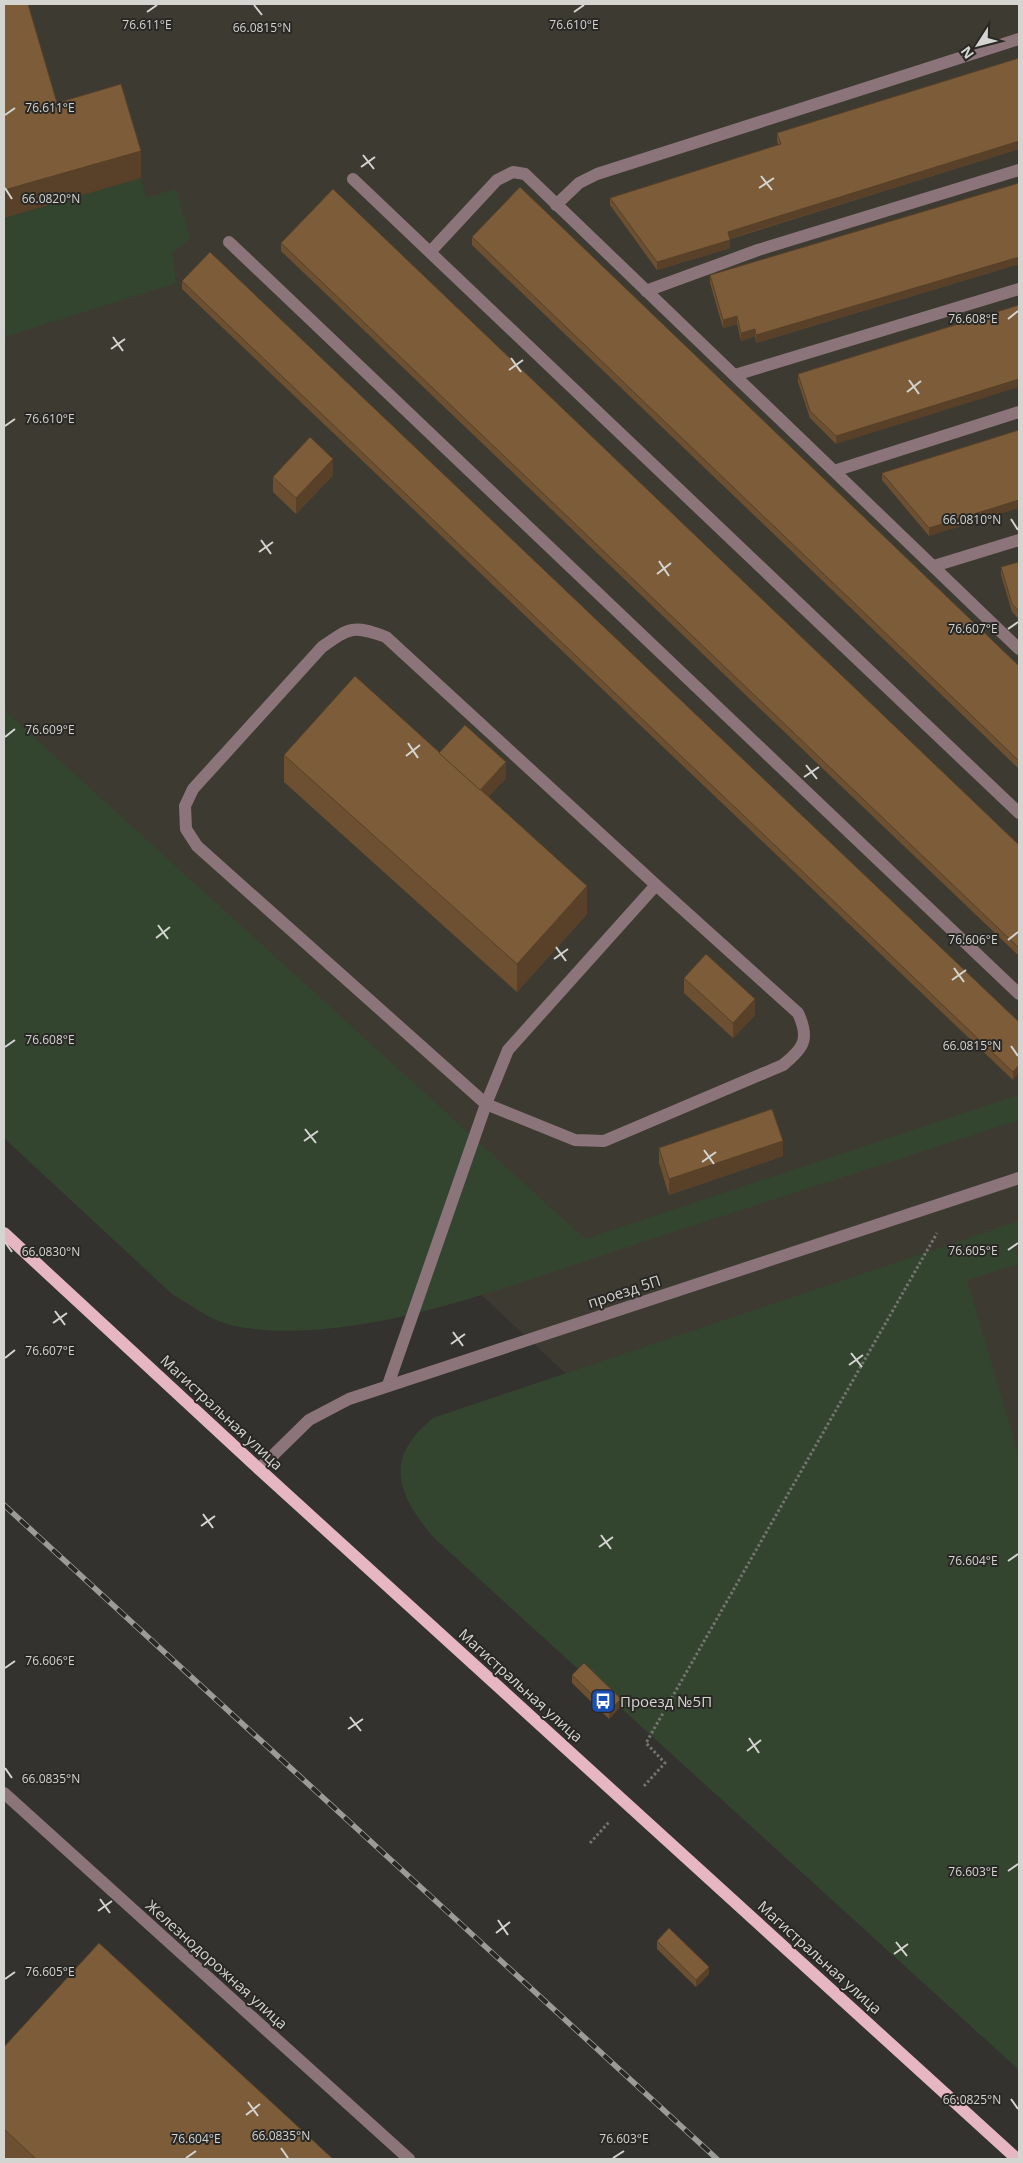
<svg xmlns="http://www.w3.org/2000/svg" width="1023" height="2163" font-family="'Open Sans',sans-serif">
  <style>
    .built { fill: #3d3b31 }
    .green { fill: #34452f }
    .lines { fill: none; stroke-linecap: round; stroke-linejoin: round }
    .path { stroke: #747471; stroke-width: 3; stroke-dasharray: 2.5 2.5; stroke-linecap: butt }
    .minor { stroke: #8c757a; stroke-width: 12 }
    .major { stroke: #e6b7c2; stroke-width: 12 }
    .rail-casing { stroke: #9b9b98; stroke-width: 5.5 }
    .rail { stroke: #292825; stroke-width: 4; stroke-dasharray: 11; stroke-linecap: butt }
    .wall { fill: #6c5031 }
    .shaded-wall { fill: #584128 }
    .building { fill: #7d5d39; stroke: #584128 }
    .ticks { fill: none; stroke: #d4d4d1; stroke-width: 2 }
    .labels { text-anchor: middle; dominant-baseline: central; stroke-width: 4; stroke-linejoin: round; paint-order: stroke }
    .street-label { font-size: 15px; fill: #d4d4d1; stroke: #292825 }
    .poi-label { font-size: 15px; fill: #d4d4d1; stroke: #292825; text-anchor: start }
    .ticks-label { font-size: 12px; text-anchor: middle; fill: #d4d4d1; stroke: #292825; stroke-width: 4; stroke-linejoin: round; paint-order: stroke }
  </style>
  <rect width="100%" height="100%" fill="#33322f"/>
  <path class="built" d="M 4,4 L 1019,4 L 1019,1796 L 4,850 Z"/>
  <g class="green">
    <path d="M 141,178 L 146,198 L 176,189 L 190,239 L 172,252 L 176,283 L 4,337 L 4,218 Z"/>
    <path d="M 4,710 L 585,1239 L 1019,1095 L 1019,1120 C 891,1162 762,1203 633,1245 C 517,1282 362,1347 240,1327 C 216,1324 192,1306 172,1294 L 4,1138 Z"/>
    <path d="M 1019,1221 L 1019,1241 L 1014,1243 L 1019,1264 L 967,1280 L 1019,1457 L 1019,2070 L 434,1538 C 397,1494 383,1459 433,1418 Z"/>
  </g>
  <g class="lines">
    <g class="path">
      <path d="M 644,1786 L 665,1763 L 646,1743 L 937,1233"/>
      <path d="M 590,1843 L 610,1821"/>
    </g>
    <g class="minor">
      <path d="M 353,179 L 1019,813"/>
      <path d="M 556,205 L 579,183 L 597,174 L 1019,39"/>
      <path d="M 229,242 L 1019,994"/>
      <path d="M 430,252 L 497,180 L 513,172 L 525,174 L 1019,649"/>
      <path d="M 646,291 L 758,250 L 1019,170"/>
      <path d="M 735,375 L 1019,289"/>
      <path d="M 834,471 L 1019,412"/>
      <path d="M 934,566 L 1019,540"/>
      <path d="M 388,1385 L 486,1104 L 508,1050 L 656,885 L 386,637 C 354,625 350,627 322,647 L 193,789 L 185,806 L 186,829 L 197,846 L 486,1104 L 575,1140 L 604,1141 L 783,1065 C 804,1048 810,1039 798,1013 L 656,885"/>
      <path d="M 259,1469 L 309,1420 L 349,1399 L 1019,1178"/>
      <path d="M 4,1793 L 409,2159"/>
    </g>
    <path class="major" d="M 4,1233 L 259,1469 L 1017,2159"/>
    <g class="rail-casing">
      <path id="rail" d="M 4,1505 L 717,2159"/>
    </g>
    <use href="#rail" class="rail"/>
  </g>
  <g class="wall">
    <path d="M 1019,58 L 1019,149 L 730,239 L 730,248 L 657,270 L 610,205 L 610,198 L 778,145 L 777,141 L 777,133 Z"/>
    <path d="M 1019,183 L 1019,264 L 756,343 L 755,336 L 741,341 L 737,324 L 723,328 L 710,283 L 710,275 Z"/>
    <path d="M 472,237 L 1019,666 L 1019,769 L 472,245 Z"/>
    <path d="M 281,243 L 1019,845 L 1019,956 L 281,251 Z"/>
    <path d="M 182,281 L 1019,1022 L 1013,1080 L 182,289 Z"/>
    <path d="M 1019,305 L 836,444 L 810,418 L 798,382 L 798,374 Z"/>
    <path d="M 1019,430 L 929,536 L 882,480 L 882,473 Z"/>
    <path d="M 333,475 L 296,514 L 273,492 L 273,477 Z"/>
    <path d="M 1019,562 L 1019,619 L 1012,612 L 1001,575 L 1001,567 Z"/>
    <path d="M 439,753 L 506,778 L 488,797 L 587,914 L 517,992 L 284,782 L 284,755 Z"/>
    <path d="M 684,978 L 755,1015 L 733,1038 L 684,993 Z"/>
    <path d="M 659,1148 L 783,1156 L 669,1195 L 659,1163 Z"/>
    <path d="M 572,1675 L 621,1706 L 609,1719 L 572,1683 Z"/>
    <path d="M 657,1941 L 709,1974 L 696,1987 L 657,1949 Z"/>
    <path d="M 4,2047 L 333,2159 L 7,2159 L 4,2157 Z"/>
  </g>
  <g class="shaded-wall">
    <path d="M 1019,141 L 1019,149 L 728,239 L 728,232 Z"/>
    <path d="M 141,151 L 141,178 L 4,218 L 4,190 Z"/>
    <path d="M 730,240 L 730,248 L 657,270 L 657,262 Z"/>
    <path d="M 1019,257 L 1019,264 L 756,343 L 756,335 Z"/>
    <path d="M 737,316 L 737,324 L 723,328 L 723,320 Z"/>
    <path d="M 755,329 L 755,336 L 741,341 L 741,333 Z"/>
    <path d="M 1019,379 L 1019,387 L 836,444 L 836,436 Z"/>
    <path d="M 333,459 L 333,475 L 296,514 L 296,498 Z"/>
    <path d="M 1019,500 L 1019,508 L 929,536 L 929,528 Z"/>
    <path d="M 506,762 L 506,778 L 480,806 L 480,791 Z"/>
    <path d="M 587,886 L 587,914 L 517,992 L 517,964 Z"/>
    <path d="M 755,999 L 755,1015 L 733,1038 L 733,1023 Z"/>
    <path d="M 1019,1065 L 1019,1073 L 1013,1080 L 1013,1072 Z"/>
    <path d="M 783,1141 L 783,1156 L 669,1195 L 669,1179 Z"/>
    <path d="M 621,1699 L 621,1706 L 609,1719 L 609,1711 Z"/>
    <path d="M 709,1967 L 709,1974 L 696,1987 L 696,1980 Z"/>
  </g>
  <g class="building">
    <path d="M 4,4 L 28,4 L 57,103 L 121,84 L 141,151 L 4,190 Z"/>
    <path d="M 1019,58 L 1019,141 L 728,232 L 730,240 L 657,262 L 610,198 L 781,144 L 777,133 Z"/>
    <path d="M 1019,183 L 1019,257 L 756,335 L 755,329 L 741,333 L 737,316 L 723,320 L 710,275 Z"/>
    <path d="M 520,187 L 1019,666 L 1019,761 L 472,237 Z"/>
    <path d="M 333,189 L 1019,845 L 1019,948 L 281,243 Z"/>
    <path d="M 210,252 L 1019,1022 L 1019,1065 L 1013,1072 L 182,281 Z"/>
    <path d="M 1019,305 L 1019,379 L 836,436 L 810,411 L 798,374 Z"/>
    <path d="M 1019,430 L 1019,500 L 929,528 L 882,473 Z"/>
    <path d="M 310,437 L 333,459 L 296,498 L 273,477 Z"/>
    <path d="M 1019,562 L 1019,611 L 1012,604 L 1001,567 Z"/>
    <path d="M 355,676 L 587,886 L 517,964 L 284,755 Z"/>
    <path d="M 465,725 L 506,762 L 480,790 L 439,753 Z"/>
    <path d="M 706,954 L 755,999 L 733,1023 L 684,978 Z"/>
    <path d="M 772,1109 L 783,1141 L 669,1179 L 659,1148 Z"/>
    <path d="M 584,1663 L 621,1699 L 609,1711 L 572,1675 Z"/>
    <path d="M 669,1928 L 709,1967 L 696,1980 L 657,1941 Z"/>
    <path d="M 99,1943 L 333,2159 L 36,2159 L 4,2129 L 4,2047 Z"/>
  </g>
  <path class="ticks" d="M 254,5 L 262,15M 147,12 L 157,5M 574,12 L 584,5M 5,115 L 15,108M 363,155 L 374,169M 361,167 L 375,157M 761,176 L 772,190M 5,188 L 12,199M 759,188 L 774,178M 1008,319 L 1018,311M 113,337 L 123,351M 111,349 L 125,339M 511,358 L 521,372M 509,370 L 523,360M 909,380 L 919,394M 907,392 L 921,381M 5,426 L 15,419M 1011,519 L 1018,530M 261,540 L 271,554M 259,552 L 273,542M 659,561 L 669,576M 657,574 L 671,563M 1008,629 L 1018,622M 5,737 L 15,729M 408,743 L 418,758M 406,756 L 420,745M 806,765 L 817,779M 804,777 L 819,767M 158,925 L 168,939M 156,938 L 170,927M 1008,940 L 1018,932M 556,947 L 566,961M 554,959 L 568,949M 954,968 L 964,982M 952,980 L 966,970M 1011,1046 L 1018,1056M 5,1047 L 15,1040M 305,1129 L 316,1143M 304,1141 L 318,1131M 704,1150 L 714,1164M 702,1162 L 716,1152M 5,1242 L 12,1252M 1008,1250 L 1018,1243M 55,1311 L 65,1325M 53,1323 L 67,1313M 453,1332 L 463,1346M 451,1344 L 465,1334M 851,1353 L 862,1367M 5,1358 L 15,1350M 849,1365 L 863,1355M 203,1514 L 213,1528M 201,1526 L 215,1516M 601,1535 L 611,1549M 599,1547 L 613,1537M 1008,1561 L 1018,1554M 5,1668 L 15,1661M 350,1717 L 361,1731M 348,1729 L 363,1719M 749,1738 L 759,1753M 747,1751 L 761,1740M 5,1768 L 12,1778M 1008,1871 L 1018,1864M 100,1899 L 110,1913M 98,1911 L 112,1901M 498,1920 L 508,1935M 496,1933 L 510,1922M 896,1942 L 907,1956M 894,1954 L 908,1944M 5,1979 L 15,1972M 1011,2099 L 1018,2109M 248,2102 L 258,2116M 246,2115 L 260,2104M 281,2148 L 288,2158M 186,2158 L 196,2151M 613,2158 L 624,2151"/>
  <defs>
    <g id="bus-square" transform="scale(1.25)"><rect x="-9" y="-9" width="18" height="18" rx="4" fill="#1a4fb4" stroke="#292825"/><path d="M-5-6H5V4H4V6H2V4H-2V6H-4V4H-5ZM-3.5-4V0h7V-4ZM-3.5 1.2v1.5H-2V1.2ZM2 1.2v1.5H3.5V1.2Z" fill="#fff"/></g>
  </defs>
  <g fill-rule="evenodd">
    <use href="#bus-square" x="603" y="1701"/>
  </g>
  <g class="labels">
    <g class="street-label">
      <text transform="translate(624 1291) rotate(-18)">проезд 5П</text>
      <text transform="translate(222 1412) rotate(43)">Магистральная улица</text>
      <text transform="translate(521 1685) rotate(42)">Магистральная улица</text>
      <text transform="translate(820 1957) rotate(42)">Магистральная улица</text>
      <text transform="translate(217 1964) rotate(42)">Железнодорожная улица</text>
    </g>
    <g class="poi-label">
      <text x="620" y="1701">Проезд №5П</text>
    </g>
  </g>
  <g class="ticks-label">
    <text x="147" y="29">76.611°E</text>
    <text x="574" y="29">76.610°E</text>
    <text x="262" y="32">66.0815°N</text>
    <text x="50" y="112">76.611°E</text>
    <text x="51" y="203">66.0820°N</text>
    <text x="973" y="323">76.608°E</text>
    <text x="50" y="423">76.610°E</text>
    <text x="972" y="524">66.0810°N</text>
    <text x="973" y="633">76.607°E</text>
    <text x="50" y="734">76.609°E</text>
    <text x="973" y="944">76.606°E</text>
    <text x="50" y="1044">76.608°E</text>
    <text x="972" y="1050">66.0815°N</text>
    <text x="973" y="1255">76.605°E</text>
    <text x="51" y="1256">66.0830°N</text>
    <text x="50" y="1355">76.607°E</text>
    <text x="973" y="1565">76.604°E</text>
    <text x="50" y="1665">76.606°E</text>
    <text x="51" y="1783">66.0835°N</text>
    <text x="973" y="1876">76.603°E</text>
    <text x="50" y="1976">76.605°E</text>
    <text x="972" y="2104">66.0825°N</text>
    <text x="281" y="2140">66.0835°N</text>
    <text x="196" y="2143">76.604°E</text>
    <text x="624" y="2143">76.603°E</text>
  </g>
  <rect width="1023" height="2163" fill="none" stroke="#d4d4d1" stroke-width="10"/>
  <g transform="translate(978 45) rotate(234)" stroke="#292825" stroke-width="4" paint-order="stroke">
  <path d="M0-4L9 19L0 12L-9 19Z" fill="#d4d4d1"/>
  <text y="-8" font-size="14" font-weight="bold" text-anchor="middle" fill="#d4d4d1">N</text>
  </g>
</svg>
